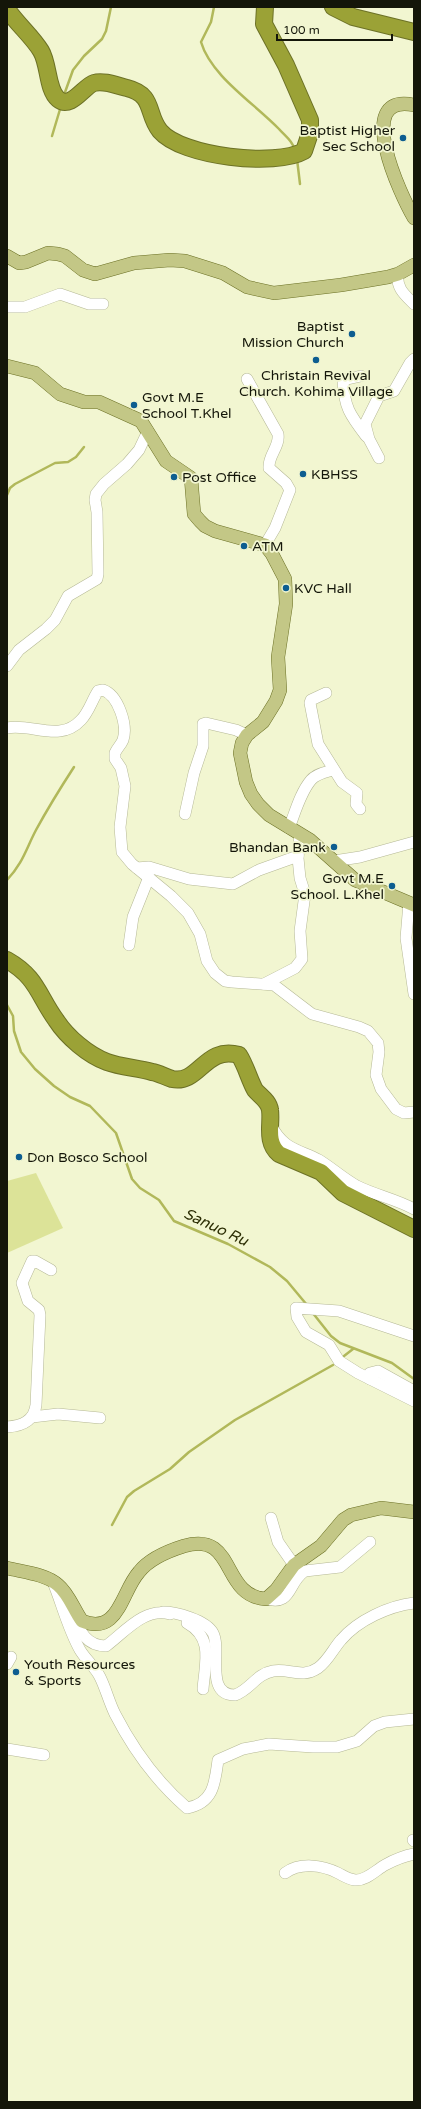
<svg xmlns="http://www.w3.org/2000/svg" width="421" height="2109" font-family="'Varela Round',sans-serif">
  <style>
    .green { fill: #dce398 }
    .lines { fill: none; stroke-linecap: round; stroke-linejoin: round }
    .stream { stroke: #b1b85a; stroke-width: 2.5 }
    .minor-casing { stroke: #b5b896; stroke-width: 12 }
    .major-casing { stroke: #6c7126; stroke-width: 14 }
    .highway-casing { stroke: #6c7126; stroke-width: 18 }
    .minor { stroke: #fff; stroke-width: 11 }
    .major { stroke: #c3c786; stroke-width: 13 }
    .highway { stroke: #9ba236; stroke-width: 16 }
    .poi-dot { fill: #0d5d90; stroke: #f2f6d1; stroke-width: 1.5 }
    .labels { text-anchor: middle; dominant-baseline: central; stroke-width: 3.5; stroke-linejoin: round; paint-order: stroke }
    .poi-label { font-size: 14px; fill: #141609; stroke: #f2f6d1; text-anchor: start }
    .water-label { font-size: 15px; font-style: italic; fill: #2c2e04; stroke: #f2f6d1 }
  </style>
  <rect width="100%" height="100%" fill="#f2f6d1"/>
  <path class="green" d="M 36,1173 L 63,1228 L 7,1253 L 7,1181 Z"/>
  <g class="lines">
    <g class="stream">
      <path d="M 214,7 L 211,22 L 201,42 C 211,76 254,103 279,129 C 284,135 292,140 294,148"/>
      <path d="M 64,95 L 73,70 L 84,56 L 102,39 L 106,31 L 111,7"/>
      <path d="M 52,136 L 61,106"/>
      <path d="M 297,159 L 300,184"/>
      <path d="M 7,495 L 10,488 L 15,484 L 55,463 L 68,462 L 76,457 L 84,447"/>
      <path d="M 7,880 C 23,863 26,849 36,830 C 48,808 61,787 74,767"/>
      <path d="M 7,1005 L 13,1016 L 14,1031 L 21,1052 L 35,1069 L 54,1086 L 70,1097 L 90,1106 L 116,1133 L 132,1179 L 140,1188 L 159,1200 L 174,1221 L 228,1244 L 270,1267 L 287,1281 L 307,1305"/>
      <path d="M 312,1312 L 331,1336 L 340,1343 L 392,1363 L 414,1379"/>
      <path d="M 344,1356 L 353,1349"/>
      <path d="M 112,1525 L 127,1497 L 134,1491 L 170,1469 L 189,1452 L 235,1420 L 333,1365"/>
    </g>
    <g class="minor-casing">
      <g id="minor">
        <path d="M 398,274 C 396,288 405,295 414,304"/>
        <path d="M 7,307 L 25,307 L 60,294 L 89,304 L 103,304"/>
        <path d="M 361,376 L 343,380 C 344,407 350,415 366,436"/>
        <path d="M 247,379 L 278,434 C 280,447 268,455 269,468 L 286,483 L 290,490 L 275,528 L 265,545"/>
        <path d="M 379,458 L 369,439 L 365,424 L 379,396 L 394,391 L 410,363 L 414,359"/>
        <path d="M 7,666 L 19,650 L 46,629 L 55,620 L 68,596 L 97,579 L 98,574 L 97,512 L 95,500 L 96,494 L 104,484 L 127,464 L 139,450 L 148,431"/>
        <path d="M 326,693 L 311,700 L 310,703 L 318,744 L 342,782 L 357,793 L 356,804 L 360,809"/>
        <path d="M 7,728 C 32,723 60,743 81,720 C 89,712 92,700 98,691 L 103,690 C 118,695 128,725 123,740 C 121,745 117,748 115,753 L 115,759 L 121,768 L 125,786 L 120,827 L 122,852 L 132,864 L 171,896 L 188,913 L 200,934 L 207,961 L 215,973 L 225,981 L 232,982 L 274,985 L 312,1014 L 359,1027 L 368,1031 L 378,1043 L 379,1052 L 376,1075 L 381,1089 L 396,1109 L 404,1113 L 414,1112"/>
        <path d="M 185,814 L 194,773 L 203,746 L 203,724 L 206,723 L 236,730 L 247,735"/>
        <path d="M 289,828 C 295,813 300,793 311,780 C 316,774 326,772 333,770"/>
        <path d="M 334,861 L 360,857 L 414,842"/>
        <path d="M 137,868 L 149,867 L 189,879 L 233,884 L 259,870 L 298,856"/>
        <path d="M 409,903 L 406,938 L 414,994"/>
        <path d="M 129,945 L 133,917 L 149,877"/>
        <path d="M 264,984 L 295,968 L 302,959 L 300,931 L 305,894 L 300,878 L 298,858 L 300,834"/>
        <path d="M 271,1125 C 283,1149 297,1149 319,1160 C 332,1168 344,1179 357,1186 C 375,1195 396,1199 414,1209"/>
        <path d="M 414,1336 L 339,1311 L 296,1308 L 297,1317 L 306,1332 L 329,1345 L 339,1361 L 358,1373 L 414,1401"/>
        <path d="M 370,1379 L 370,1373 L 378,1371 L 414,1391"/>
        <path d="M 32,1417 L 58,1414 L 100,1418"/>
        <path d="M 7,1427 C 22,1426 34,1421 36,1405 L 40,1315 L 39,1310 L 28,1301 L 22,1283 L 32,1261 L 35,1261 L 51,1270"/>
        <path d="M 271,1518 L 278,1542 L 294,1565"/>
        <path d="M 53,1582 C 62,1604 68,1629 80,1650 C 86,1660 95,1667 100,1677 C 106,1689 109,1702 115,1714 C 133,1749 158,1783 187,1808 C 214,1803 215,1782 218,1760 L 243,1749 L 269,1744 L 313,1747 L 337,1747 L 357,1741 L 374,1726 L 385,1722 L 414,1719"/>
        <path d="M 264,1598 C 293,1608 287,1582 305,1571 L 340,1567 L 370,1542"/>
        <path d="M 163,1612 C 176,1612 206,1620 213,1633 C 222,1650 204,1695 235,1695 C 250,1690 256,1674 273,1671 C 289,1668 302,1679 318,1668 C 328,1661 333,1649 341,1640 C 358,1620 389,1606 414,1603"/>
        <path d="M 73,1615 C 80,1631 86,1646 106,1646 C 125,1632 144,1607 170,1614"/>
        <path d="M 187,1623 C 214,1638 205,1663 203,1689"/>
        <path d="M 7,1664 L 11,1657"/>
        <path d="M 7,1749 L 44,1755"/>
        <path d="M 413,1840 L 414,1841"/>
        <path d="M 285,1873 C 300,1862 322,1865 338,1873 C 344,1876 348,1879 355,1880 C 366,1881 376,1870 385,1865 C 394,1860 404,1856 414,1854"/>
      </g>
    </g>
    <g class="major-casing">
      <g id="major">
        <path d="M 414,105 C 352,92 401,196 414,218"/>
        <path d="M 7,256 L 19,263 L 26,262 L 48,253 L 58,254 L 65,256 L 83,270 L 95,274 L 134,263 L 170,260 L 185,261 L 223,273 L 247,287 L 274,293 L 341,285 L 388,277 L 398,274 L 414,265"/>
        <path d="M 7,366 L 35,373 L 60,394 L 84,402 L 99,402 L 141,421 L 166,461 L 191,478 L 194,514 L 200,521 L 205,526 L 215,531 L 265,545 L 272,554 L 285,579 L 286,604 L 278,657 L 280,690 L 276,701 L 263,722 L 247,735 L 242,743 L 240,753 L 246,782 L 251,794 L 258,804 L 269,815 L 310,840 L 355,880 L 414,905"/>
        <path d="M 7,1568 C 23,1572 46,1574 58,1585 C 69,1594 74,1610 82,1621 C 119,1636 121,1592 139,1572 C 149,1559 168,1551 184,1546 C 237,1531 220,1596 266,1599 L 276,1590 L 294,1565 L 321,1546 L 343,1520 L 351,1515 L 381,1508 L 414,1512"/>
      </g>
    </g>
    <g class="highway-casing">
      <g id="highway">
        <path d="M 333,7 L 353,17 L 414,32"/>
        <path d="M 7,9 C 17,24 32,36 41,51 C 49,64 47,90 58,99 C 71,110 84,86 94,83 C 104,80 118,86 127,88 C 155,95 146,114 160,131 C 182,157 276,167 304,151 L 310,133 L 310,120 L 286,65 L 264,24 L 265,7"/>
        <path d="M 7,960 C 37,977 38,995 56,1020 C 67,1037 88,1055 107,1062 C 121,1067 138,1068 152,1072 C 159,1073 165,1077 172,1079 C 199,1085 205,1045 239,1055 C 246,1066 249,1079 255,1090 C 260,1096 269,1101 270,1110 C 272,1124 265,1142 279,1154 L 321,1172 L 343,1193 L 414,1229"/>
      </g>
    </g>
    <use href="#minor" class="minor"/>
    <use href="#major" class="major"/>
    <use href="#highway" class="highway"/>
  </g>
  <g class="poi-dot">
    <circle cx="403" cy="138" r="4"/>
    <circle cx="352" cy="334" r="4"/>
    <circle cx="316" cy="360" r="4"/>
    <circle cx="134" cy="405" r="4"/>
    <circle cx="303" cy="474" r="4"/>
    <circle cx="174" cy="477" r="4"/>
    <circle cx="244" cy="546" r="4"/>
    <circle cx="286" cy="588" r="4"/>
    <circle cx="334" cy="847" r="4"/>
    <circle cx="392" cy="886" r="4"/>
    <circle cx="19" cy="1157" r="4"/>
    <circle cx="16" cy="1672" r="4"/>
  </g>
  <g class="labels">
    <g class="poi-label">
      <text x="395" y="130" text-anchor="end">Baptist Higher<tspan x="395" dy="16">Sec School</tspan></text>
      <text x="344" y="326" text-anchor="end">Baptist<tspan x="344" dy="16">Mission Church</tspan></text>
      <text x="316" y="375" text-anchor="middle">Christain Revival<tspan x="316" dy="16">Church. Kohima Village</tspan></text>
      <text x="142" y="397">Govt M.E<tspan x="142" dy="16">School T.Khel</tspan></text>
      <text x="311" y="474">KBHSS</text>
      <text x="182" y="477">Post Office</text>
      <text x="252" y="546">ATM</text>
      <text x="294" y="588">KVC Hall</text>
      <text x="326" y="847" text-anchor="end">Bhandan Bank</text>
      <text x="384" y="878" text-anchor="end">Govt M.E<tspan x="384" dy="16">School. L.Khel</tspan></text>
      <text x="27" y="1157">Don Bosco School</text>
      <text x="24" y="1664">Youth Resources<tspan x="24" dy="16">&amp; Sports</tspan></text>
    </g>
    <g class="water-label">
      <text transform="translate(216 1227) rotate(25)">Sanuo Ru</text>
    </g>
  </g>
  <rect width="421" height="2109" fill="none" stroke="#141609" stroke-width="16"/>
  <path d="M277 34v6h115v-6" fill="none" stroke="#141609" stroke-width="2"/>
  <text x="283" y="34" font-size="12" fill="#141609" stroke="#f2f6d1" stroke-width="3" paint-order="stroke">100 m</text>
</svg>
